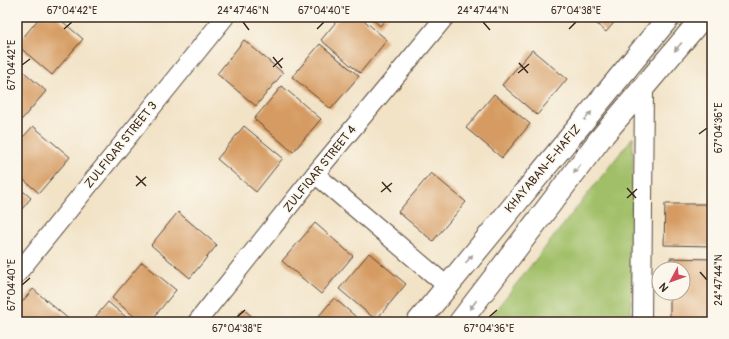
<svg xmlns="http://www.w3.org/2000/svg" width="729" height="339" font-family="Pangolin,sans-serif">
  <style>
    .green { fill: #a0bf67; stroke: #6e7442 }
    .building { fill: #d69b62 }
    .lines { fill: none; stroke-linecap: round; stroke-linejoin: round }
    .minor-casing { stroke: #564637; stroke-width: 20 }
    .tertiary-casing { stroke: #564637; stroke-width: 24 }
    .minor { stroke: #fff; stroke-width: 18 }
    .tertiary { stroke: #fff; stroke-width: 22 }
    .oneway { fill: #a79f9a }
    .ticks { fill: none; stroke: #3b2a1e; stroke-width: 1.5 }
    .labels { text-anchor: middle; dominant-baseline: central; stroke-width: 3.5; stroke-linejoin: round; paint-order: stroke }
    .street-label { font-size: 12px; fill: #3b2a1e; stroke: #fbf7ec }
    .neatline { fill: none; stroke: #3b2a1e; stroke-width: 1.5 }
    .ticks-label { font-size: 10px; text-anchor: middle; fill: #3b2a1e }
  </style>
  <rect width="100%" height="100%" fill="#fbf7ec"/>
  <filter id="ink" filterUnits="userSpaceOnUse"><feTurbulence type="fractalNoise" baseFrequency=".025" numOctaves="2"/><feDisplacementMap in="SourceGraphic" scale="8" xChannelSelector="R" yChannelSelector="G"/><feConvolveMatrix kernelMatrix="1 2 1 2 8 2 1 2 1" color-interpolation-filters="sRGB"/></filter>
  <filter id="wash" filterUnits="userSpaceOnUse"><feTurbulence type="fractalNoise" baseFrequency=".012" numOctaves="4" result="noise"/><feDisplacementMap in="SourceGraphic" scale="16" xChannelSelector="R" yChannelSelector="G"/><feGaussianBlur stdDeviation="0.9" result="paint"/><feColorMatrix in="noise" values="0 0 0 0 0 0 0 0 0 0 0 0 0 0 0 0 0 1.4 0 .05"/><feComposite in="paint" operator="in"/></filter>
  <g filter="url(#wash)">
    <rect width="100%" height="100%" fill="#f2e3c7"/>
    <path class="green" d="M 633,137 L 631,322 L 486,322 Z"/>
    <g id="blocks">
      <g class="building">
        <path d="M 40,17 L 57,17 L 83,39 L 52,75 L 17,45 Z"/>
        <path d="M 340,17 L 360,17 L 387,40 L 360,73 L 321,40 Z"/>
        <path d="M 370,17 L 388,17 L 380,26 Z"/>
        <path d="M 589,17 L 619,17 L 606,32 Z"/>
        <path d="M 244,40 L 283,73 L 256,106 L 217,74 Z"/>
        <path d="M 320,44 L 359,76 L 331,109 L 292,77 Z"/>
        <path d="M 532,50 L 567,79 L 537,115 L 502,85 Z"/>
        <path d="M 17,66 L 46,91 L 17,125 Z"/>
        <path d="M 282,86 L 321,119 L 293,152 L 254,119 Z"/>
        <path d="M 494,94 L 530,124 L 502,158 L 466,128 Z"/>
        <path d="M 33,126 L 70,157 L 39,193 L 17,174 L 17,144 Z"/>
        <path d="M 244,126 L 283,158 L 256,192 L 217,159 Z"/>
        <path d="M 431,173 L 466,202 L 433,241 L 398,212 Z"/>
        <path d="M 17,186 L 31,198 L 17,215 Z"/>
        <path d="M 665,204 L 712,204 L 712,246 L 664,245 Z"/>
        <path d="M 178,212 L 217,245 L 190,278 L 151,245 Z"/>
        <path d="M 315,223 L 353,256 L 321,294 L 282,261 Z"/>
        <path d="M 369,253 L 406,284 L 376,320 L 339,289 Z"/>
        <path d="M 670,258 L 712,259 L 712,322 L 670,322 L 670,293 L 683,293 L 683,269 L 670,269 Z"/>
        <path d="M 142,262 L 176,290 L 150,322 L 141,322 L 112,298 Z"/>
        <path d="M 33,289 L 72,322 L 17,322 L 17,308 Z"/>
        <path d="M 334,298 L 362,322 L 314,322 Z"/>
        <path d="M 108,302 L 132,322 L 91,322 Z"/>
        <path d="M 243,309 L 259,322 L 233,322 Z"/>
      </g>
    </g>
  </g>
  <g filter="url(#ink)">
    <use href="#blocks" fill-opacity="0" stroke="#564637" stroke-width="1"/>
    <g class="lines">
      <g class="minor-casing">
        <g id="minor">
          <path d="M 315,174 L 447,286"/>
          <path d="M 17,274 L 225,17"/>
          <path d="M 197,322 L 315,174 L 445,17"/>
          <path d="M 642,322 L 644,88"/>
        </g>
      </g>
      <g class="tertiary-casing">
        <g id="tertiary">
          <path d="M 418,322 L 669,17"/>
          <path d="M 460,322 L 600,139 L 703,17"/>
        </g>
      </g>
      <use href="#minor" class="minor"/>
      <use href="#tertiary" class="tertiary"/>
    </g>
    <defs><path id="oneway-solid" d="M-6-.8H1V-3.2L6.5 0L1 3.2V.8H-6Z"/></defs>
    <g class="oneway">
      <use href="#oneway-solid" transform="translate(678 47) rotate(130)"/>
      <use href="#oneway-solid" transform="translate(588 116) rotate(-50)"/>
      <use href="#oneway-solid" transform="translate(577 169) rotate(127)"/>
      <use href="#oneway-solid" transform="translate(469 259) rotate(-50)"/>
      <use href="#oneway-solid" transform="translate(473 305) rotate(127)"/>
    </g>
  </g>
  <path class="ticks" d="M 243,22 L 249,30M 483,22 L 490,30M 64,29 L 72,22M 317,29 L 324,22M 569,29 L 576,22M 273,57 L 282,68M 519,63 L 528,73M 22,65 L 30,59M 273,67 L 283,58M 518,73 L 529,64M 699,134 L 707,128M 136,176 L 146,186M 382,182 L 391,192M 136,186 L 146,177M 627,188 L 636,198M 381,192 L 392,183M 627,198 L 637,189M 700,272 L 707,280M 22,285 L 30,278M 237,317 L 245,310M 489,317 L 497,310"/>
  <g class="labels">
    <g class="street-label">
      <text transform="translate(121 145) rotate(-51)">ZULFIQAR STREET 3</text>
      <text transform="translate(320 169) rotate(-51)">ZULFIQAR STREET 4</text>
      <text transform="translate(543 169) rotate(-50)">KHAYABAN-E-HAFIZ</text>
    </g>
  </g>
  <rect width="729" height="339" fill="none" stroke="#fbf7ec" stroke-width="44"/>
  <g transform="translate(671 281) rotate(229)"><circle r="19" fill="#fbf7ec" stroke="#aea59a"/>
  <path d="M0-3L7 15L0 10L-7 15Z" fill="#d1495b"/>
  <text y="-6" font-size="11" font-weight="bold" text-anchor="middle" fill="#3b2a1e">N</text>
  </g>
  <rect x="22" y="22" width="685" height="295" class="neatline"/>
  <g class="ticks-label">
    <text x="72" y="14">67°04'42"E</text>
    <text x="243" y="14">24°47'46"N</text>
    <text x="324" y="14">67°04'40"E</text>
    <text x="483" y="14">24°47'44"N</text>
    <text x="576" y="14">67°04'38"E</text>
    <text transform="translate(11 65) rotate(-90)" y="4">67°04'42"E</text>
    <text transform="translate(718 128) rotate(-90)" y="4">67°04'36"E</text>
    <text transform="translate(718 280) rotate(-90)" y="4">24°47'44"N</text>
    <text transform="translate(11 285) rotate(-90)" y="4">67°04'40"E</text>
    <text x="237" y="332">67°04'38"E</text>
    <text x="489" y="332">67°04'36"E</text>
  </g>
</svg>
